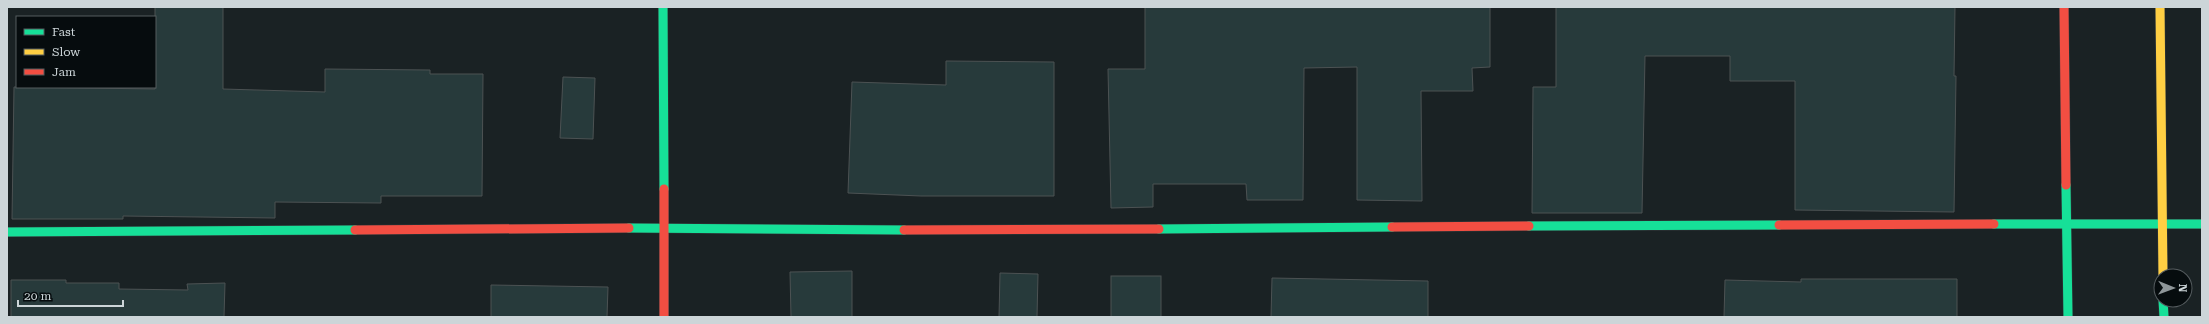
<svg xmlns="http://www.w3.org/2000/svg" width="2209" height="324" font-family="'Roboto Serif',serif">
  <style>
    .building { fill: #273a3b; stroke: #4c5253 }
    .lines { fill: none; stroke-linecap: round; stroke-linejoin: round }
    .fast-casing { stroke: #363b3e; stroke-width: 10 }
    .slow-casing { stroke: #363b3e; stroke-width: 10 }
    .jam-casing { stroke: #363b3e; stroke-width: 10 }
    .fast { stroke: #16e098; stroke-width: 9 }
    .slow { stroke: #ffcf43; stroke-width: 9 }
    .jam { stroke: #f24e42; stroke-width: 9 }
  </style>
  <rect width="100%" height="100%" fill="#1a2224"/>
  <g class="building">
    <path d="M 155,7 L 223,7 L 223,89 L 325,92 L 325,69 L 430,70 L 430,74 L 483,74 L 482,196 L 381,196 L 381,203 L 275,202 L 275,218 L 123,216 L 123,219 L 12,219 L 14,87 L 155,89 Z"/>
    <path d="M 1145,7 L 1490,7 L 1490,67 L 1472,68 L 1473,91 L 1421,91 L 1422,201 L 1357,200 L 1357,67 L 1304,68 L 1303,200 L 1247,200 L 1246,184 L 1153,184 L 1153,207 L 1111,208 L 1108,69 L 1145,69 Z"/>
    <path d="M 1556,7 L 1955,7 L 1954,76 L 1956,76 L 1954,212 L 1795,210 L 1795,81 L 1730,81 L 1730,56 L 1645,56 L 1642,213 L 1532,213 L 1533,87 L 1556,87 Z"/>
    <path d="M 946,61 L 1054,62 L 1054,196 L 921,196 L 848,193 L 852,82 L 946,85 Z"/>
    <path d="M 563,77 L 595,78 L 593,139 L 560,138 Z"/>
    <path d="M 852,271 L 852,317 L 791,317 L 790,272 Z"/>
    <path d="M 1000,273 L 1038,274 L 1037,317 L 999,317 Z"/>
    <rect x="1111" y="276" width="50" height="41"/>
    <path d="M 1272,278 L 1428,281 L 1428,317 L 1271,317 Z"/>
    <path d="M 1801,279 L 1957,279 L 1957,317 L 1724,317 L 1725,280 L 1801,282 Z"/>
    <path d="M 11,280 L 66,280 L 66,283 L 119,283 L 119,289 L 188,290 L 187,284 L 225,283 L 224,317 L 11,317 Z"/>
    <path d="M 491,285 L 608,287 L 607,317 L 491,317 Z"/>
  </g>
  <g class="lines">
    <g class="fast-casing">
      <g id="fast">
        <path d="M 663,7 L 664,189"/>
        <path d="M 2066,185 L 2068,317"/>
        <path d="M 1994,224 L 2202,224"/>
        <path d="M 1529,226 L 1779,225"/>
        <path d="M 629,228 L 904,230"/>
        <path d="M 1159,229 L 1392,227"/>
        <path d="M 7,232 L 355,230"/>
        <path d="M 2163,300 L 2164,317"/>
      </g>
    </g>
    <g class="slow-casing">
      <path id="slow" d="M 2160,7 L 2163,276"/>
    </g>
    <g class="jam-casing">
      <g id="jam">
        <path d="M 2064,7 L 2066,185"/>
        <path d="M 664,189 L 664,317"/>
        <path d="M 1779,225 L 1994,224"/>
        <path d="M 1392,227 L 1529,226"/>
        <path d="M 355,230 L 629,228"/>
        <path d="M 904,230 L 1159,229"/>
      </g>
    </g>
    <use href="#fast" class="fast"/>
    <use href="#slow" class="slow"/>
    <use href="#jam" class="jam"/>
  </g>
  <rect width="2209" height="324" fill="none" stroke="#ccd5d8" stroke-width="16"/>
  <rect x="16" y="16" width="140" height="72" fill="#060c0e" stroke="#555c5f"/>
  <rect x="24" y="29" width="20" height="6" fill="#16e098" stroke="#555c5f"/>
  <text x="52" y="36" font-size="12" fill="#ccd5d8">Fast</text>
  <rect x="24" y="49" width="20" height="6" fill="#ffcf43" stroke="#555c5f"/>
  <text x="52" y="56" font-size="12" fill="#ccd5d8">Slow</text>
  <rect x="24" y="69" width="20" height="6" fill="#f24e42" stroke="#555c5f"/>
  <text x="52" y="76" font-size="12" fill="#ccd5d8">Jam</text>
  <g transform="translate(2173 288) rotate(91)"><circle r="19" fill="#060c0e" stroke="#555c5f"/>
  <path d="M0-3L7 15L0 10L-7 15Z" fill="#8e9699"/>
  <text y="-6" font-size="11" font-weight="bold" text-anchor="middle" fill="#ccd5d8">N</text>
  </g>
  <path d="M18 300v6h105v-6" fill="none" stroke="#ccd5d8" stroke-width="2"/>
  <text x="24" y="300" font-size="12" fill="#ccd5d8" stroke="#060c0e" stroke-width="3" paint-order="stroke">20 m</text>
</svg>
